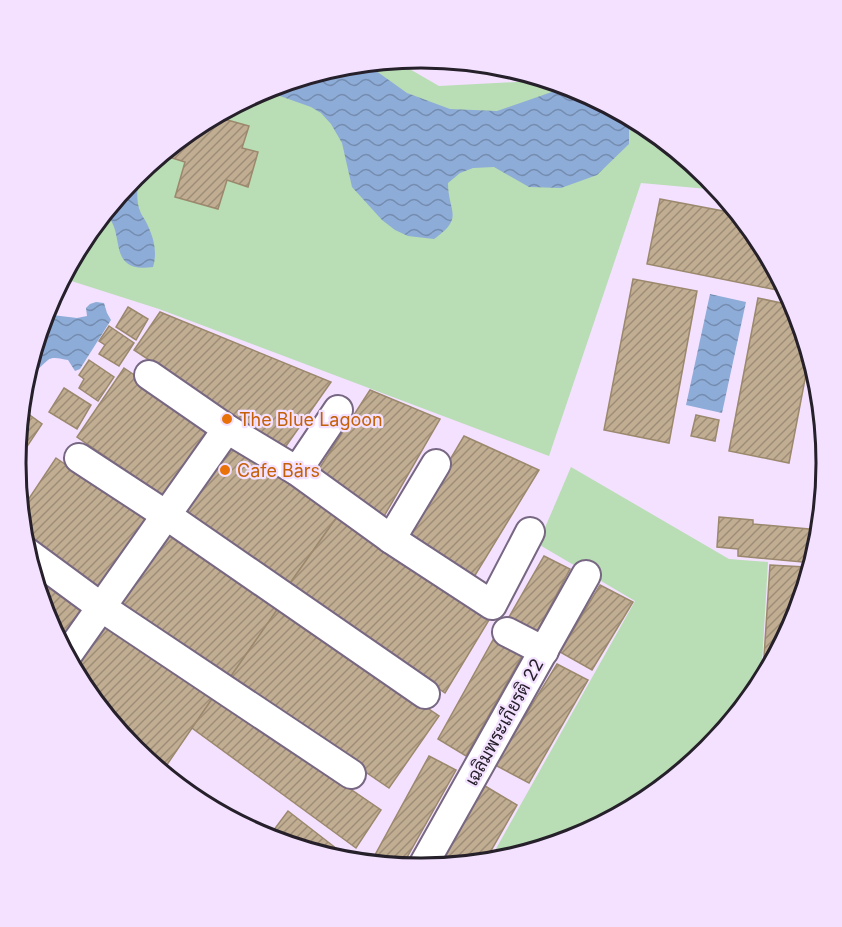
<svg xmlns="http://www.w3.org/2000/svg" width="842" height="927" font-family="Inter,Sarabun,sans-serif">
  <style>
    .grass { fill: #b9ddb4 }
    .water { fill: url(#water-waves) }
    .building { fill: url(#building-hatch); stroke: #9b886d; stroke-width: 1.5 }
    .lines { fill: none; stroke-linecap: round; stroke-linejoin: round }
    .minor-casing { stroke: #776782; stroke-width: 32 }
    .minor { stroke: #fff; stroke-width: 28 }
    .food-dot { fill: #e8710a; stroke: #f3e1ff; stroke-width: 2 }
    .labels { text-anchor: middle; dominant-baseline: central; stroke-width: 4.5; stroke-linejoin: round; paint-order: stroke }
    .food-label { font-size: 18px; fill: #c56008; stroke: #f3e1ff; text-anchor: start }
    .street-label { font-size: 18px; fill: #26202b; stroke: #f3e1ff }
    .rim { fill: none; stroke: #26202b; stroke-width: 3 }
  </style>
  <defs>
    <pattern id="water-waves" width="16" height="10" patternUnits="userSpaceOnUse" patternTransform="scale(1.5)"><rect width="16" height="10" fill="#8eacd8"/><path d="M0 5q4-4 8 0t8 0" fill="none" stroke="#748caf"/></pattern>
    <pattern id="building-hatch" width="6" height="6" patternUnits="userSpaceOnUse" patternTransform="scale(1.5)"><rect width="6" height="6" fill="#c1ae92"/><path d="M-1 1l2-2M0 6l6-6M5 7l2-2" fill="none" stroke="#9d8d77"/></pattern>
  </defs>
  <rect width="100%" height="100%" fill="#f3e1ff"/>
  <g class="grass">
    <path d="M 394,60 L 439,86 L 535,81 L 542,78 L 577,89 L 647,126 L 708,177 L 719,190 L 641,183 L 549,456 L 159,309 L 62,278 L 84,238 L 134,176 L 196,126 L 266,88 L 342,65 Z"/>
    <path d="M 571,467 L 729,559 L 768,562 L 762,663 L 765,677 L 758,689 L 708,751 L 646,801 L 576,839 L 500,862 L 488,863 L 635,601 L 538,544 Z"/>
  </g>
  <g class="water">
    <path d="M 365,63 L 407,93 L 450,109 L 497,111 L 569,86 L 577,89 L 629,116 L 629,144 L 597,175 L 561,188 L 529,187 L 494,167 L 473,168 L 460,173 L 448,183 C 448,212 465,217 434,239 L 408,236 L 395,230 L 382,220 L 352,187 L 342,143 L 331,124 L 321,113 L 311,107 L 263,90 L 342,65 Z"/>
    <path d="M 152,162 L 152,169 L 139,177 C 137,188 136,201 140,211 C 141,214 143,217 145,220 C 153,235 158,251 153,267 C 104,274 128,230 104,213 L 134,176 Z"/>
    <path d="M 710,294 L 746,302 L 722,413 L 686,405 Z"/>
    <path d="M 96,302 L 104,303 L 107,313 L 111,320 L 80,369 L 75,371 L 68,360 C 61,359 53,356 48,360 C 40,366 38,373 26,372 L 44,314 L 77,318 L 87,316 L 86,308 L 90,304 Z"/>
  </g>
  <g class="building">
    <path d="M 213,116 L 249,126 L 242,148 L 258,152 L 248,187 L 227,180 L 218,209 L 175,197 L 185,162 L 169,157 L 172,145 L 196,126 Z"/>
    <path d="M 660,199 L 739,214 L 759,238 L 787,292 L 647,264 Z"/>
    <path d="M 633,279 L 697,291 L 669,443 L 604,430 Z"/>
    <path d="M 758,298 L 795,306 L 810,353 L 789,463 L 729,451 Z"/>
    <path d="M 128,307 L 148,319 L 136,340 L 116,327 Z"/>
    <path d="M 160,312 L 331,382 L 284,449 L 134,350 Z"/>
    <path d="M 109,326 L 134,343 L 119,366 L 99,354 L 105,345 L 99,341 Z"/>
    <path d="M 89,360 L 114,377 L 98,401 L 79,388 L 84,379 L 79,375 Z"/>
    <path d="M 124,368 L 212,427 L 165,497 L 77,437 Z"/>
    <path d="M 64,388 L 91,405 L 77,429 L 49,412 Z"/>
    <path d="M 370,390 L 440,419 L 383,518 L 315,475 Z"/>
    <path d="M 27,413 L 42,424 L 22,454 L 16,450 L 19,424 Z"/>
    <path d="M 696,415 L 719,420 L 715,441 L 691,436 Z"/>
    <path d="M 464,436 L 539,470 L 474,577 L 406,534 Z"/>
    <path d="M 231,437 L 339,514 L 288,586 L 180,509 Z"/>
    <path d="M 56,458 L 148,521 L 101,591 L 22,537 L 20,512 Z"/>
    <path d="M 339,514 L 489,620 L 445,693 L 288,586 Z"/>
    <path d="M 719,517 L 753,520 L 753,524 L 820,530 L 819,543 L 813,563 L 738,556 L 738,549 L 717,547 Z"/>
    <path d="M 171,530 L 279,607 L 229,679 L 120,602 Z"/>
    <path d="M 544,556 L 570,569 L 533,639 L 505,624 Z"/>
    <path d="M 770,565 L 805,567 L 803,596 L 796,619 L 775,658 L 764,657 Z"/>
    <path d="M 32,574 L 85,610 L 61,647 L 46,619 Z"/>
    <path d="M 600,585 L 633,602 L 592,670 L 560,652 Z"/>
    <path d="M 279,607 L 439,716 L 389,788 L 229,679 Z"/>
    <path d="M 106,620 L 214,696 L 164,769 L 128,743 L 83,689 L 72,668 Z"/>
    <path d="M 494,638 L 522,656 L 466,756 L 438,739 Z"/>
    <path d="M 557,664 L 588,680 L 529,783 L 495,765 Z"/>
    <path d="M 214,696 L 381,810 L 356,848 L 192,728 Z"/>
    <path d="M 429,756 L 456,770 L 401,868 L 375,855 Z"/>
    <path d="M 167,769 L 194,788 L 190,797 L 163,774 Z"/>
    <path d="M 485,786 L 517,805 L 484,863 L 435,868 Z"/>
    <path d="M 288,811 L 350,859 L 347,862 L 280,843 L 270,835 Z"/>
  </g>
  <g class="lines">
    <g class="minor-casing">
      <g id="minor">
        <path d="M 149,375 L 227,429 L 297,471 L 391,539 L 492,605 L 530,532"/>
        <path d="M 79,458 L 166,515 L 425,694"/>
        <path d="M 297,471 L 338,410"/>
        <path d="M 391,539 L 436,464"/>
        <path d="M 25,551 L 101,607 L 351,774"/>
        <path d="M 507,632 L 544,651"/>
        <path d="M 66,657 L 227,429"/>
        <path d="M 421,869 L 586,575"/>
      </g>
    </g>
    <use href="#minor" class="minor"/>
  </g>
  <g class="food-dot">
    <circle cx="227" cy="419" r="6"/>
    <circle cx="225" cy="470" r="6"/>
  </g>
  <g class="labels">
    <g class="food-label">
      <text x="239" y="419">The Blue Lagoon</text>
      <text x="237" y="470">Cafe Bärs</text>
    </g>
    <g class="street-label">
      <text transform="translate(504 722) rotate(-61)">เฉลิมพระเกียรติ 22</text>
    </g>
  </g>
  <path d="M0 0H842V927H0ZM26 463a395 395 0 1 1 790 0a395 395 0 1 1-790 0Z" fill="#f3e1ff" fill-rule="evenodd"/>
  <path class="rim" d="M26 463a395 395 0 1 1 790 0a395 395 0 1 1-790 0Z"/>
</svg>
